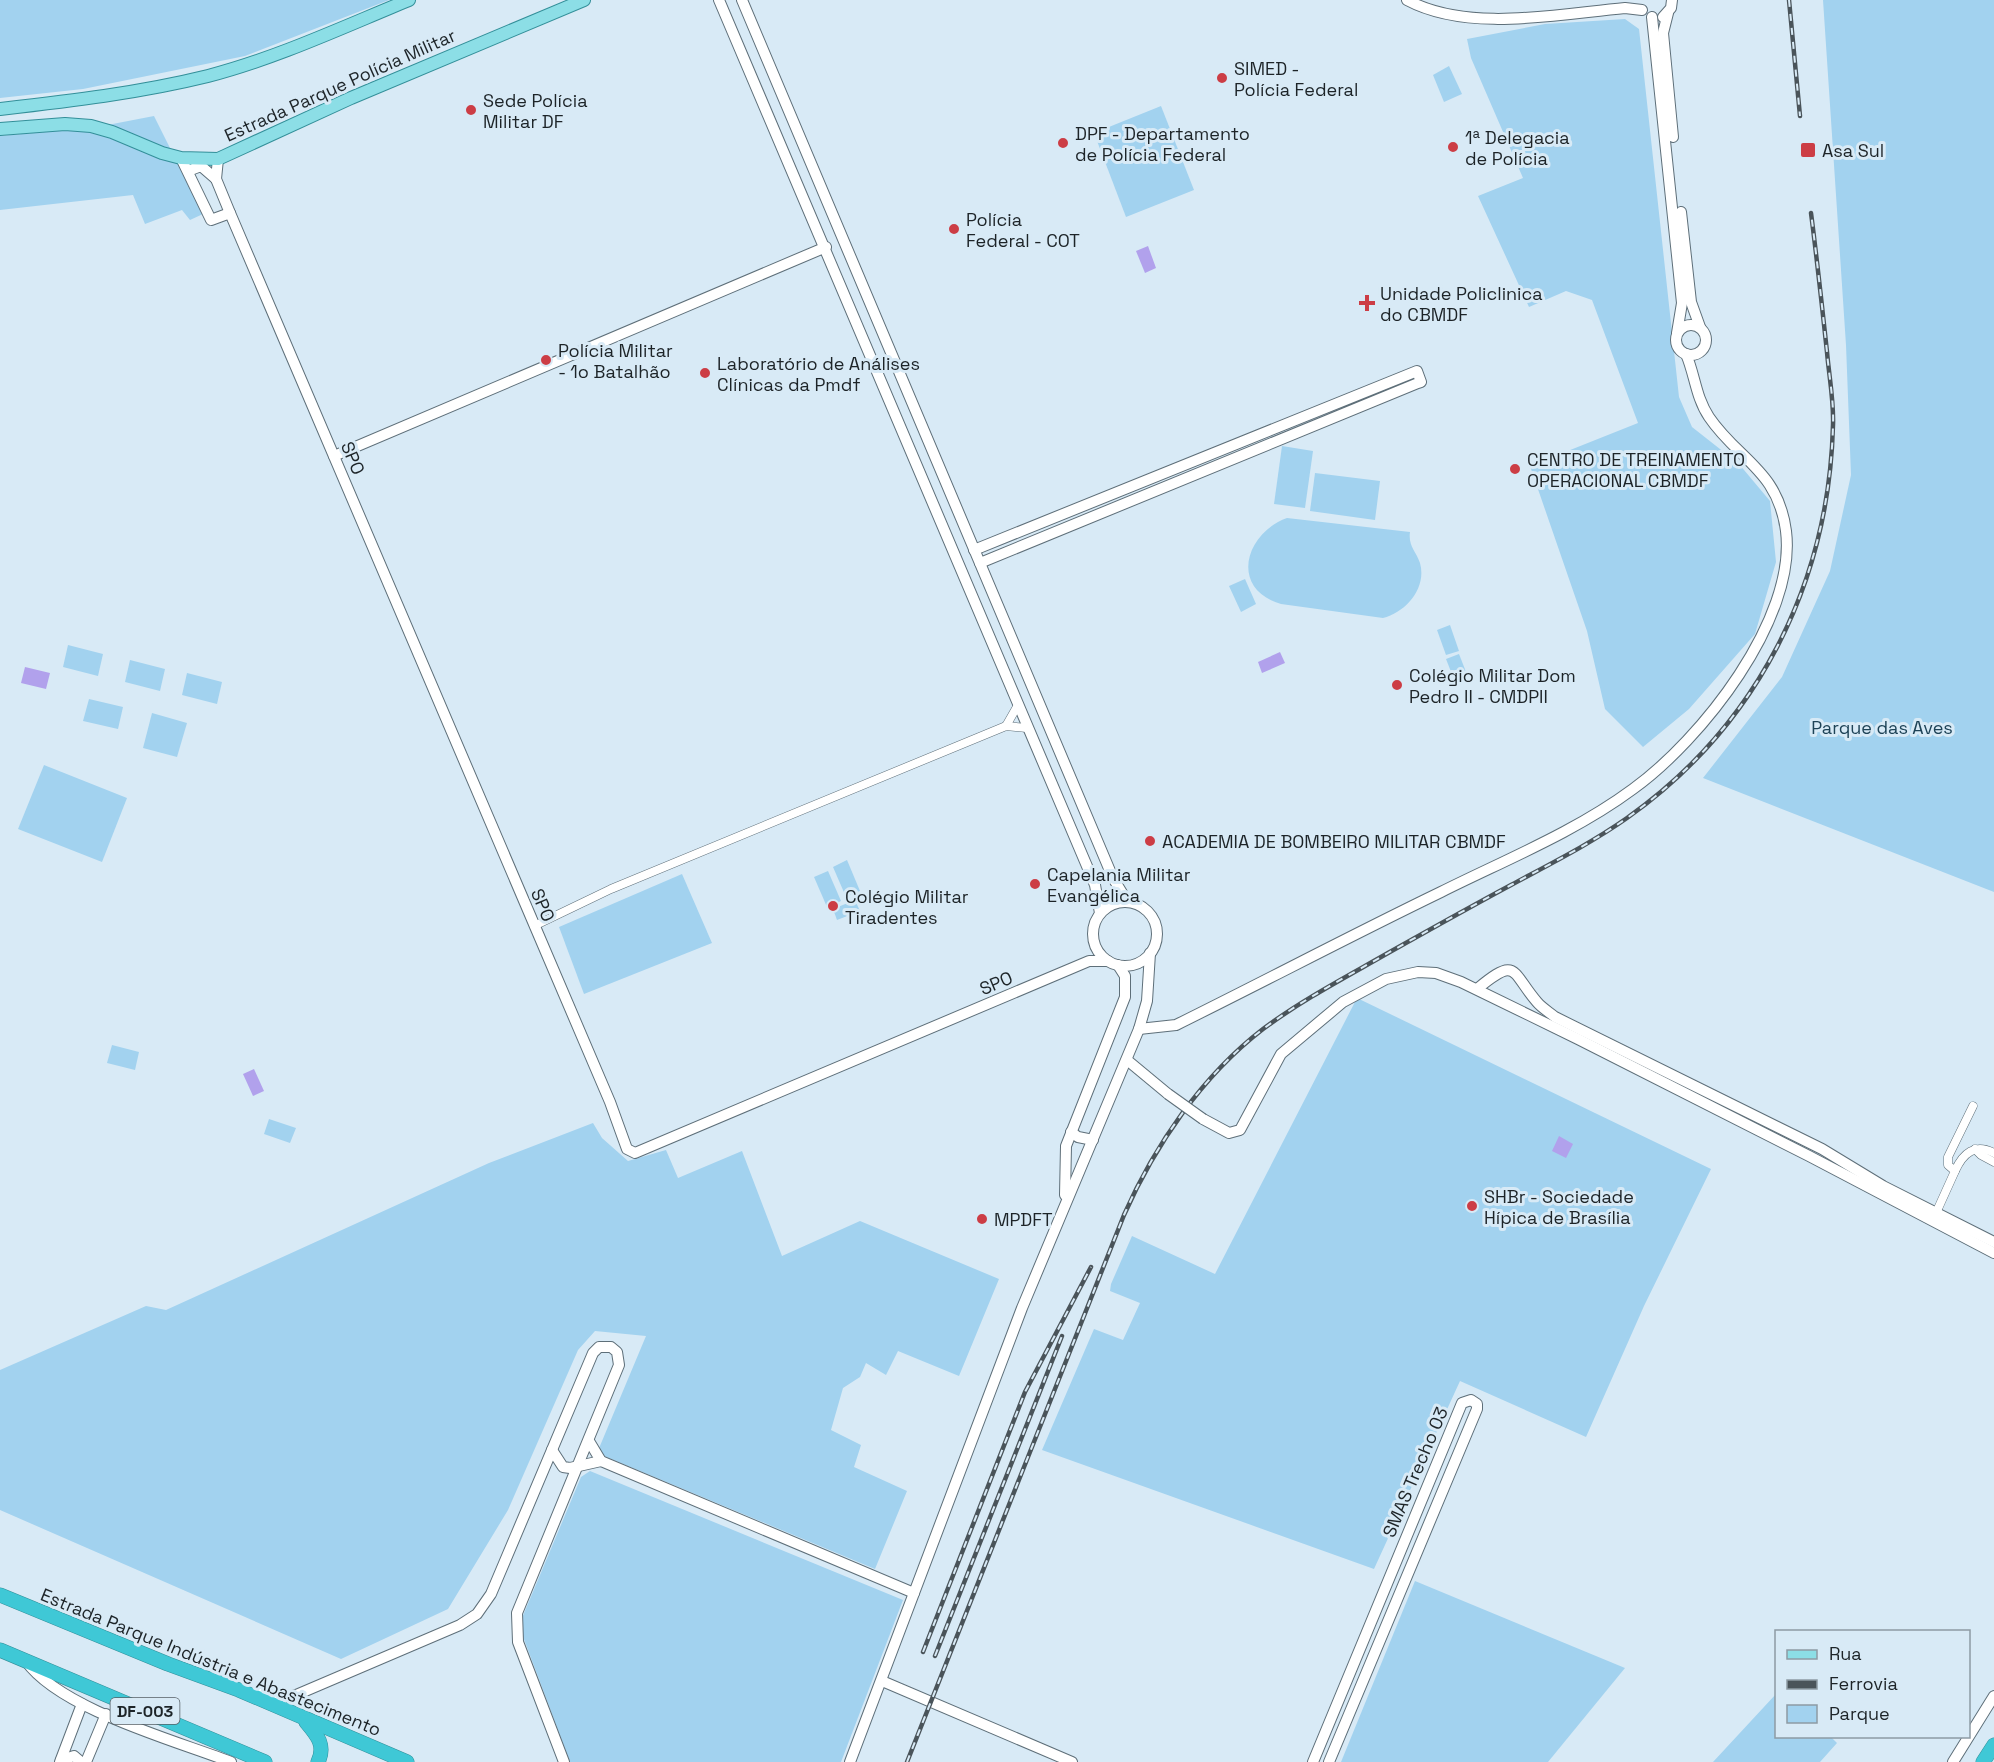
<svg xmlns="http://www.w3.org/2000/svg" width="1994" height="1762" font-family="'Space Grotesk',sans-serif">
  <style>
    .green { fill: #a2d2ef }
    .water { fill: #b1a1ec }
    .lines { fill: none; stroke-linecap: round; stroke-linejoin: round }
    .street-casing { stroke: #5e6f79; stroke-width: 9 }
    .secondary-casing { stroke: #5e6f79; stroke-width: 12 }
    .primary-casing { stroke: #338f99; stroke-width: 14 }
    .highway-casing { stroke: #338f99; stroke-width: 15 }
    .street { stroke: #fff; stroke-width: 8 }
    .secondary { stroke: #fff; stroke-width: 10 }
    .primary { stroke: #8cdee6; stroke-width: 12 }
    .highway { stroke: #3fc8d6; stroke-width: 14 }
    .rail-casing { stroke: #4a545a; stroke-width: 4.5 }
    .rail { stroke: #d8eaf6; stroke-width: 2; stroke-dasharray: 7; stroke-linecap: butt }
    .secondary-bridge-casing { stroke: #5e6f79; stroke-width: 12; stroke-linecap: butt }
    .secondary-bridge { stroke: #fff; stroke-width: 10 }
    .poi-dot { fill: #cc3d45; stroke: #d8eaf6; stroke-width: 2 }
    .labels { text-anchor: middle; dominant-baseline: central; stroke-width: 6; stroke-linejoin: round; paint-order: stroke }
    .shield { fill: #d8eaf6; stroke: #555f66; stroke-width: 1.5 }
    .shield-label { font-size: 16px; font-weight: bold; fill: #1d2428 }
    .poi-label { font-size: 18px; fill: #1d2428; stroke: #d8eaf6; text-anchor: start }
    .street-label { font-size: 18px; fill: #1d2428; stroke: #d8eaf6 }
    .park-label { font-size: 18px; fill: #1e4357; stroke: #d8eaf6 }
  </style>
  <rect width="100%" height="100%" fill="#d8eaf6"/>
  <g class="green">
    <path d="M 0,0 L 389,0 L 245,56 L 83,89 L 0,98 Z"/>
    <path d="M 1823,0 L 1994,0 L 1994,892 L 1703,778 L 1782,677 L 1830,571 L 1851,475 L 1846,345 Z"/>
    <path d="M 1625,19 L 1639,29 L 1679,397 L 1692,427 L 1739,464 L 1770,501 L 1776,562 L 1755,634 L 1689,709 L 1643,747 L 1605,709 L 1587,631 L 1530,466 L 1638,423 L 1592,300 L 1566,291 L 1529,307 L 1478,196 L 1523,178 L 1471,58 L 1467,39 L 1545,24 Z"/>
    <path d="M 1449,66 L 1462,94 L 1444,102 L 1433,75 Z"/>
    <path d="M 1161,106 L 1194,190 L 1126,217 L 1094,133 Z"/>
    <path d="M 154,116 L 203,214 L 190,220 L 182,210 L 145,224 L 133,195 L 0,210 L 0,136 L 97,127 Z"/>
    <path d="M 1282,446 L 1313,451 L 1305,508 L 1274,504 Z"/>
    <path d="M 1315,473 L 1380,481 L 1375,520 L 1310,511 Z"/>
    <path d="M 1287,518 L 1410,532 C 1408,546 1416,551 1420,563 C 1427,588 1406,612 1383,618 L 1281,604 C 1229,589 1245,533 1287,518 Z"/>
    <path d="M 1245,579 L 1256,604 L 1241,612 L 1229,586 Z"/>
    <path d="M 1450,625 L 1459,651 L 1446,655 L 1437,630 Z"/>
    <path d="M 68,645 L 103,654 L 98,676 L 63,667 Z"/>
    <path d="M 1459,654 L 1468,677 L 1455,682 L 1446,659 Z"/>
    <path d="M 130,660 L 165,669 L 160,691 L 125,682 Z"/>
    <path d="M 187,673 L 222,682 L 217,704 L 182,695 Z"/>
    <path d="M 89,699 L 123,707 L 118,729 L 83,721 Z"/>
    <path d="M 152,713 L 187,723 L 177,757 L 143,748 Z"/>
    <path d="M 44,765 L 127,798 L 102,862 L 18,829 Z"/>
    <path d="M 847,860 L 860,891 L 846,897 L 833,867 Z"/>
    <path d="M 828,871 L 841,901 L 827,907 L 814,877 Z"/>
    <path d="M 682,874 L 712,943 L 584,994 L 559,927 Z"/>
    <path d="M 855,900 L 860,911 L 837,920 L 833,909 Z"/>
    <path d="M 1357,998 L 1711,1169 L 1644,1306 L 1586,1437 L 1460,1381 L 1374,1569 L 1042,1450 L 1094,1329 L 1123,1340 L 1140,1303 L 1110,1291 L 1111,1284 L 1132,1236 L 1215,1274 Z"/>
    <path d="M 112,1045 L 139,1052 L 135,1070 L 107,1063 Z"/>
    <path d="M 269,1119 L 296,1128 L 290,1143 L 264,1134 Z"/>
    <path d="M 593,1123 L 602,1138 L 628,1161 L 666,1150 L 678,1178 L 742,1151 L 782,1256 L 860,1221 L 999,1279 L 959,1376 L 898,1351 L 886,1375 L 866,1363 L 860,1377 L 843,1388 L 831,1430 L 861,1445 L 854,1467 L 907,1491 L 875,1569 L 597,1453 L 646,1336 L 595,1331 L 578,1350 L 508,1510 L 448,1609 L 341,1659 L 0,1510 L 0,1370 L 146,1306 L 166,1310 L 489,1163 Z"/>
    <path d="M 590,1471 L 903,1600 L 841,1762 L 570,1762 L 522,1634 L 522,1618 L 581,1477 Z"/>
    <path d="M 1415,1581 L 1625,1668 L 1548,1762 L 1341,1762 Z"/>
    <path d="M 1776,1694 L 1776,1736 L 1831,1737 L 1837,1743 L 1820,1762 L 1713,1762 Z"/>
  </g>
  <g class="water">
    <path d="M 1148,246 L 1156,268 L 1145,273 L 1136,251 Z"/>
    <path d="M 1280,652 L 1285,663 L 1262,673 L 1258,662 Z"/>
    <path d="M 25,667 L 50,673 L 46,689 L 21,683 Z"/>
    <path d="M 254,1069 L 264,1091 L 253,1096 L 243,1074 Z"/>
    <path d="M 1559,1136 L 1573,1144 L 1566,1158 L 1552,1151 Z"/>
  </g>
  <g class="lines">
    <g class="street-casing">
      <g id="street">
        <path d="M 1006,726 L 1018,705"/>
        <path d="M 534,926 L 611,889 L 1006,726 L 1027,728"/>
        <path d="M 1975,1149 L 1981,1155 L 1994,1162"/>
        <path d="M 1955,1171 C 1963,1153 1975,1143 1994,1153"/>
        <path d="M 1936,1213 L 1955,1171 L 1948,1165 L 1948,1157 L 1973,1106"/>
      </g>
    </g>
    <g class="secondary-casing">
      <g id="secondary">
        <path d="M 719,0 L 1095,885 L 1100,913"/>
        <path d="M 742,0 L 1113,878 L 1127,901"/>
        <path d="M 1407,0 C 1469,33 1558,14 1625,8 L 1642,10"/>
        <path d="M 1668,13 L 1663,33 L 1673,137"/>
        <path d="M 1652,17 L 1682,303 L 1677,333"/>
        <path d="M 1663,17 L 1671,8 L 1672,0"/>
        <path d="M 181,158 L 211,220 L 230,213"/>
        <path d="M 218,159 L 216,179 L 230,213 L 610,1102 L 627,1149 L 635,1153 L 1089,961 L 1108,961"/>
        <path d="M 188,171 L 201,166 L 216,179"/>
        <path d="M 1681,212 L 1691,302 L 1700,327"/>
        <circle cx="1691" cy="340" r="15"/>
        <path d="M 334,456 L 826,247"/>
        <path d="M 974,550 L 1417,371 L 1421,382 L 1418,383 L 980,563"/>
        <circle cx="1125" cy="934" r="32"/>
        <path d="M 1477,989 C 1518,955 1511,972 1537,1002 C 1542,1008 1549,1012 1555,1017 L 1822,1149 L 1883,1186 L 1994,1242"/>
        <path d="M 1139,1029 L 1176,1025 C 1265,981 1352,935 1441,892 C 1505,860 1575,832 1633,789 C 1701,740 1797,619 1786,531 C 1778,470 1738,460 1709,417 C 1696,398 1695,375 1686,354"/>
        <path d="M 1127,1060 L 1168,1094"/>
        <path d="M 1203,1119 L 1229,1133 L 1240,1130 L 1281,1054 L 1343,1002 L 1386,979 L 1418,972 L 1436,973 L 1461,982 L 1578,1039 L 1809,1156 L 1994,1253"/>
        <path d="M 1071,1132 L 1078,1137 L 1093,1140"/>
        <path d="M 1065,1195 L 1066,1146 L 1125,997 L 1125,976 L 1118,965"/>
        <path d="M 589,1441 L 601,1461 L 914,1593"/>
        <path d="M 552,1450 L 563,1467 L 570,1468 L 601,1461"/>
        <path d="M 26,1661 C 60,1709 174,1740 231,1762"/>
        <path d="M 882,1681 L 1072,1762"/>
        <path d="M 257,1693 L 283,1698 L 296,1695 L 460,1625 L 477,1614 L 491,1594 L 593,1353 L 599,1347 L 611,1347 L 617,1352 L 619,1365 L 517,1613 L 518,1642 L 564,1762"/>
        <path d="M 61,1760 L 74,1756 L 81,1762"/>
        <path d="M 60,1762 L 82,1704"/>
        <path d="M 86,1762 L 106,1714"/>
        <path d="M 850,1762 L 1022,1308 L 1139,1029 L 1147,1001 L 1150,953"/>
        <path d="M 1313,1762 L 1462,1403 L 1471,1400 L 1477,1404 L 1477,1409 L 1329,1762"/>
        <path d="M 1953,1762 L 1994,1696"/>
      </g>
    </g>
    <g class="primary-casing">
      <g id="primary">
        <path d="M 0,109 C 70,101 139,93 208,76 C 277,58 343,27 409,0"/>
        <path d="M 0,129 L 65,124 L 91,126 L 112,132 L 162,153 L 181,158 L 218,159 L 351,98 L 584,0"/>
      </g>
    </g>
    <g class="highway-casing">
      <g id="highway">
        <path d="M 0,1595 L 168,1664 L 239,1690 L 407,1762"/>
        <path d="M 0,1650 L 265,1762"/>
        <path d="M 306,1722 C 317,1735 326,1745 318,1762"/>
        <path d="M 1983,1762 L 1994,1745"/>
      </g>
    </g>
    <use href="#street" class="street"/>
    <use href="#secondary" class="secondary"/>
    <use href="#primary" class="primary"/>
    <use href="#highway" class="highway"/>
    <g class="rail-casing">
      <g id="rail">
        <path d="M 1789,0 L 1800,116"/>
        <path d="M 923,1652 L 1025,1392 L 1091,1267"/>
        <path d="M 935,1656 L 1062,1336"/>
        <path d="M 907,1762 L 1124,1215 C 1155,1145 1202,1076 1263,1029 C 1302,1000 1346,977 1388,953 C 1429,930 1470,907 1511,885 C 1550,864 1590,844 1627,818 C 1757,726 1829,584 1833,425 C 1834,401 1829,376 1827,352 C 1822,306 1817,259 1811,213"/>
      </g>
    </g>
    <use href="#rail" class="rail"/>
    <g class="secondary-bridge-casing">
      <path id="secondary-bridge" d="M 1168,1094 L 1203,1119"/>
    </g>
    <use href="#secondary-bridge" class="secondary-bridge"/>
  </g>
  <g class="poi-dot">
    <circle cx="1222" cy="78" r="6"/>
    <circle cx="471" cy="110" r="6"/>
    <circle cx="1063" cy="143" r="6"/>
    <circle cx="1453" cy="147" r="6"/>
    <rect x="1800" y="142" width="16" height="16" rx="3"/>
    <circle cx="954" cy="229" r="6"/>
    <path d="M1364 294h6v6h6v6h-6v6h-6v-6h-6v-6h6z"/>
    <circle cx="546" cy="360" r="6"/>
    <circle cx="705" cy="373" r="6"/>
    <circle cx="1515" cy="469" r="6"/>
    <circle cx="1397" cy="685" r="6"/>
    <circle cx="1150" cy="841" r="6"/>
    <circle cx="1035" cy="884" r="6"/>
    <circle cx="833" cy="906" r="6"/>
    <circle cx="1472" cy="1206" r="6"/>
    <circle cx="982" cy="1219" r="6"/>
  </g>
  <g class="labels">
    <rect class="shield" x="110.5" y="1698" width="69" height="26" rx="4.5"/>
    <g class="shield-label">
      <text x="145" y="1711">DF-003</text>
    </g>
    <g class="poi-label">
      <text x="1234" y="68">SIMED -<tspan x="1234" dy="21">Polícia Federal</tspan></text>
      <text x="483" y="100">Sede Polícia<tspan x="483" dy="21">Militar DF</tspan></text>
      <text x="1075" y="133">DPF - Departamento<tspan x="1075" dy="21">de Polícia Federal</tspan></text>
      <text x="1465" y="137">1ª Delegacia<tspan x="1465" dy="21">de Polícia</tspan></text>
      <text x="1822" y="150">Asa Sul</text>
      <text x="966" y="219">Polícia<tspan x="966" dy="21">Federal - COT</tspan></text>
      <text x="1380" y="293">Unidade Policlinica<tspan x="1380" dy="21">do CBMDF</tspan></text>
      <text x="558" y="350">Polícia Militar<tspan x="558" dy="21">- 1o Batalhão</tspan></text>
      <text x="717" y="363">Laboratório de Análises<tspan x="717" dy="21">Clínicas da Pmdf</tspan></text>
      <text x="1527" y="459">CENTRO DE TREINAMENTO<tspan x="1527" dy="21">OPERACIONAL CBMDF</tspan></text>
      <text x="1409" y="675">Colégio Militar Dom<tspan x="1409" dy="21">Pedro II - CMDPII</tspan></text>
      <text x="1162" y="841">ACADEMIA DE BOMBEIRO MILITAR CBMDF</text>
      <text x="1047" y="874">Capelania Militar<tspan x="1047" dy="21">Evangélica</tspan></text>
      <text x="845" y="896">Colégio Militar<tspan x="845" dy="21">Tiradentes</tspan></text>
      <text x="1484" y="1196">SHBr - Sociedade<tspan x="1484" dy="21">Hípica de Brasília</tspan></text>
      <text x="994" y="1219">MPDFT</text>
    </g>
    <g class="street-label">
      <text transform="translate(340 85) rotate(-24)">Estrada Parque Polícia Militar</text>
      <text transform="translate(353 458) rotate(67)">SPO</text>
      <text transform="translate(543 905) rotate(67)">SPO</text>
      <text transform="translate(996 983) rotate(-23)">SPO</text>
      <text transform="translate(1415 1472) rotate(-67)">SMAS Trecho 03</text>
      <text transform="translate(211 1662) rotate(22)">Estrada Parque Indústria e Abastecimento</text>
    </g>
    <g class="park-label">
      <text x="1882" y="727">Parque das Aves</text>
    </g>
  </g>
  <rect x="1775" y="1630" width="195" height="108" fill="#d8eaf6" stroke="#8d9ba4" stroke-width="1.5"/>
  <rect x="1787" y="1650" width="30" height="9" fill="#8cdee6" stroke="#8d9ba4" stroke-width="1.5"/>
  <text x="1829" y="1660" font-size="18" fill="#1d2428">Rua</text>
  <rect x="1787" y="1680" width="30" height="9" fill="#4a545a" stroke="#8d9ba4" stroke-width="1.5"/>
  <text x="1829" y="1690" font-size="18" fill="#1d2428">Ferrovia</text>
  <rect x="1787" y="1705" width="30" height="18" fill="#a2d2ef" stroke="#8d9ba4" stroke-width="1.5"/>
  <text x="1829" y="1720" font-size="18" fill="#1d2428">Parque</text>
</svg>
